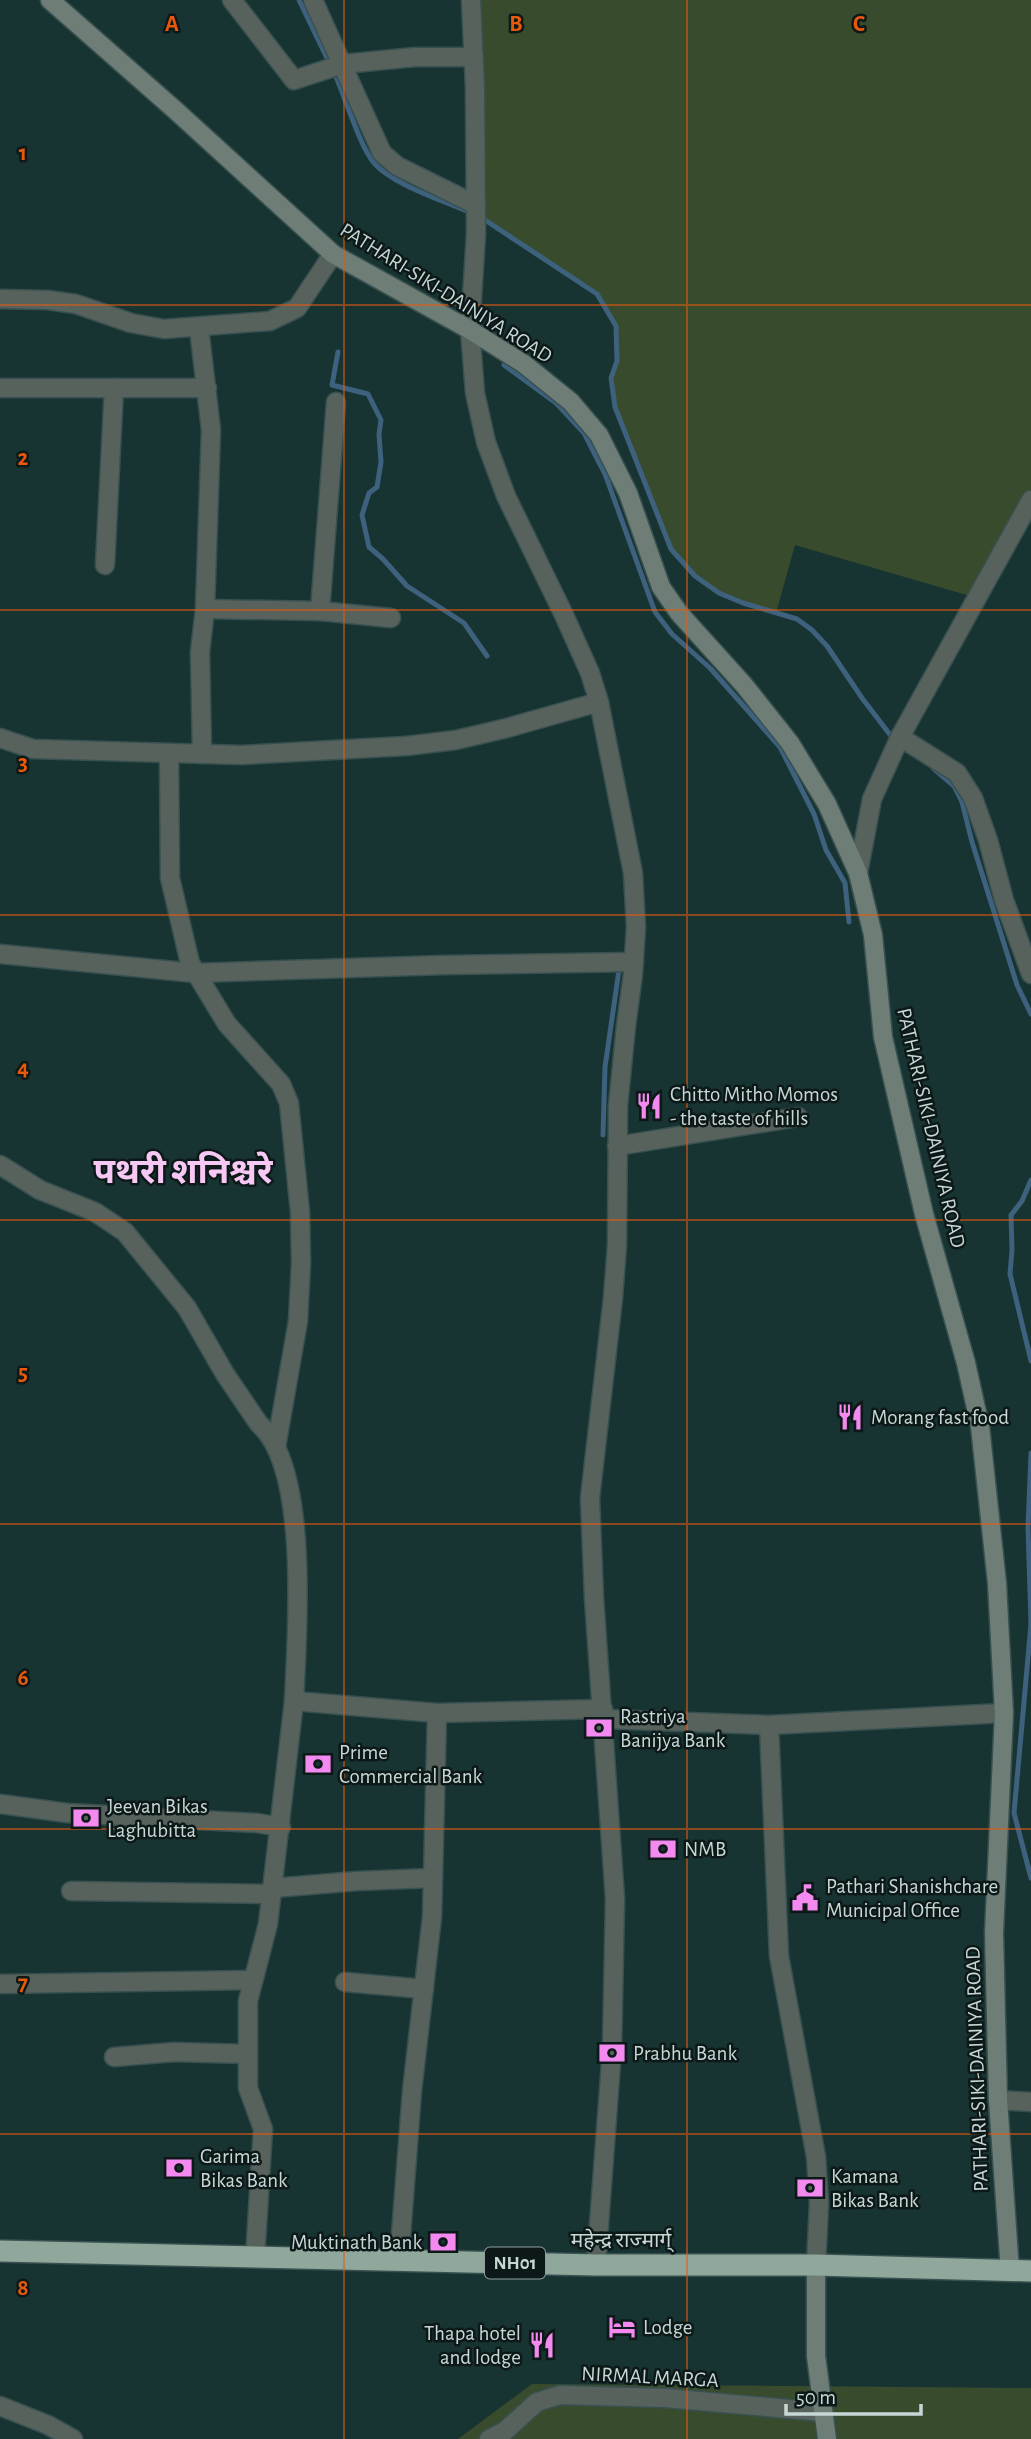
<svg xmlns="http://www.w3.org/2000/svg" width="1031" height="2439" font-family="'Alegreya Sans','Noto Sans Devanagari',sans-serif">
  <style>
    .green { fill: #384c2d }
    .lines { fill: none; stroke-linecap: round; stroke-linejoin: round }
    .stream { stroke: #3e617e; stroke-width: 5 }
    .street-casing { stroke: #385150; stroke-width: 21 }
    .secondary-casing { stroke: #385150; stroke-width: 21 }
    .highway-casing { stroke: #385150; stroke-width: 24 }
    .street { stroke: #58625d; stroke-width: 18 }
    .secondary { stroke: #6e7e76; stroke-width: 18 }
    .highway { stroke: #8fa89b; stroke-width: 21 }
    .grid { fill: none; stroke: #e8590c; stroke-width: 2; stroke-opacity: 0.55 }
    .labels { text-anchor: middle; dominant-baseline: central; stroke-width: 5; stroke-linejoin: round; paint-order: stroke }
    .shield { fill: #0d1918; stroke: #8f9e9d; stroke-width: 2 }
    .shield-label { font-size: 19px; font-weight: bold; fill: #c7d7d6 }
    .street-label { font-size: 21px; fill: #c7d7d6; stroke: #0d1918 }
    .poi-label { font-size: 21px; fill: #c7d7d6; stroke: #0d1918; text-anchor: start }
    .town-label { font-size: 35px; font-weight: bold; fill: #f8c8f5; stroke: #0d1918 }
    .grid-label { font-size: 23px; text-anchor: middle; font-weight: bold; fill: #e8590c; stroke: #0d1918; stroke-width: 5; stroke-linejoin: round; paint-order: stroke }
  </style>
  <rect width="100%" height="100%" fill="#183432"/>
  <g class="green">
    <path d="M 471,0 L 1031,0 L 1031,500 L 977,598 L 795,545 L 776,613 L 743,603 L 719,593 L 695,576 L 671,549 L 615,407 L 611,378 L 617,361 L 616,326 L 597,294 L 482,218 Z"/>
    <path d="M 532,2384 L 1031,2388 L 1031,2439 L 458,2439 Z"/>
  </g>
  <g class="lines">
    <g class="stream">
      <path d="M 299,0 L 327,58"/>
      <path d="M 334,72 C 344,94 360,147 374,163 C 395,186 443,200 471,213"/>
      <path d="M 482,218 L 597,294 L 616,326 L 617,361 L 611,378 L 615,407 L 671,549 L 695,576 L 719,593 L 743,603 L 797,619 L 812,630 L 827,646 L 862,698 L 891,736"/>
      <path d="M 338,352 L 332,385 L 368,394 L 381,420 L 379,434 L 381,462 L 377,487 L 369,493 L 362,515 L 369,547 L 383,559 L 407,586 L 464,623 L 487,656"/>
      <path d="M 504,365 L 556,403 L 584,433 L 605,474 L 655,612 L 672,634 L 710,668 L 780,747 L 814,814 L 826,850 L 845,883 L 849,922"/>
      <path d="M 933,768 L 954,786 L 962,802 L 972,842 L 1017,985 L 1031,1014"/>
      <path d="M 603,1135 L 605,1067 L 619,970"/>
      <path d="M 1031,1180 L 1022,1201 L 1011,1215 L 1012,1250 L 1010,1274 L 1031,1361"/>
      <path d="M 1031,1453 L 1028,1528 L 1031,1624 L 1014,1813 L 1031,1878"/>
    </g>
    <g class="street-casing">
      <g id="street">
        <path d="M 232,0 L 294,80 L 343,64 L 415,57 L 474,57"/>
        <path d="M 313,0 L 382,153 L 397,166 L 476,205"/>
        <path d="M 471,0 L 475,88 L 476,234 L 470,330 L 475,393 L 486,442 L 506,496 L 564,615 L 590,673 L 599,702 L 633,873 L 636,927 L 633,974 L 626,1026 L 618,1106 L 617,1245 L 613,1298 L 590,1498 L 594,1598 L 615,1899 L 612,2049 L 596,2265"/>
        <path d="M 0,299 L 48,300 L 76,304 L 131,323 L 164,329 L 270,321 L 297,308 L 333,254"/>
        <path d="M 199,328 L 211,430 L 205,609 L 200,652 L 202,754"/>
        <path d="M 0,388 L 207,388"/>
        <path d="M 105,565 L 114,388"/>
        <path d="M 205,609 L 320,611 L 391,618"/>
        <path d="M 320,611 L 336,402"/>
        <path d="M 900,737 L 957,773 L 973,798 L 988,840 L 1004,900 L 1031,974"/>
        <path d="M 0,738 L 33,749 L 242,755 L 406,746 L 456,740 L 507,728 L 599,702"/>
        <path d="M 169,753 L 170,878 L 190,963 L 227,1024 L 281,1084 L 289,1103 L 300,1212 L 301,1263 L 298,1321 L 276,1447"/>
        <path d="M 858,873 L 872,799 L 900,737 L 1031,500"/>
        <path d="M 0,954 L 195,973 L 444,965 L 634,962"/>
        <path d="M 617,1146 L 798,1117"/>
        <path d="M 0,1165 L 40,1190 L 95,1212 L 125,1232 L 187,1308 L 225,1374 L 259,1424 C 310,1468 297,1637 294,1701 L 437,1713 L 603,1709"/>
        <path d="M 603,1719 L 769,1725 L 1004,1713"/>
        <path d="M 769,1725 L 779,1956 L 816,2157 L 819,2203 L 816,2265"/>
        <path d="M 0,1804 L 67,1813 L 257,1823 L 281,1827"/>
        <path d="M 273,1888 L 357,1881 L 433,1878"/>
        <path d="M 71,1891 L 272,1894"/>
        <path d="M 345,1982 L 424,1989"/>
        <path d="M 0,1984 L 253,1980"/>
        <path d="M 114,2057 L 174,2052 L 248,2054"/>
        <path d="M 998,2100 L 1031,2102"/>
        <path d="M 255,2258 L 263,2129 L 248,2088 L 248,2001 L 268,1924 L 294,1701"/>
        <path d="M 399,2261 L 412,2091 L 432,1917 L 437,1713"/>
        <path d="M 0,2406 L 48,2425 L 73,2439"/>
        <path d="M 489,2439 L 505,2431 L 537,2402 L 560,2395 L 665,2398 L 822,2412"/>
      </g>
    </g>
    <g class="secondary-casing">
      <g id="secondary">
        <path d="M 50,0 L 174,109 L 333,254 L 470,330 L 524,364 L 571,402 L 599,435 L 628,493 L 661,587 L 679,613 L 744,685 L 790,743 L 827,804 L 858,873 L 873,935 L 883,1037 L 924,1214 L 966,1363 L 980,1426 L 997,1583 L 1004,1713 L 994,1933 L 998,2100 L 1010,2271"/>
        <path d="M 816,2265 L 816,2356 L 827,2439"/>
      </g>
    </g>
    <g class="highway-casing">
      <path id="highway" d="M 0,2251 L 596,2265 L 816,2265 L 1031,2271"/>
    </g>
    <use href="#street" class="street"/>
    <use href="#secondary" class="secondary"/>
    <use href="#highway" class="highway"/>
  </g>
  <path class="grid" d="M 344,0 L 344,2439M 687,0 L 687,2439M 0,305 L 1031,305M 0,610 L 1031,610M 0,915 L 1031,915M 0,1220 L 1031,1220M 0,1524 L 1031,1524M 0,1829 L 1031,1829M 0,2134 L 1031,2134"/>
  <defs>
    <g id="restaurant-bare" transform="scale(2.1)"><path d="M-5-6h1v4h1v-4h1v4h1v-4h1v5L-1.5 .5V6h-2V.5L-5-1ZM5-6V6H3V1.5H1.5Q1.5-4 5-6Z" fill="#f489f0" stroke="#0d1918" stroke-width="2.5" paint-order="stroke"/></g>
    <g id="bank-bare" transform="scale(2.1)"><path d="M-6-4H6V4H-6ZM0-2.3a2.3 2.3 0 1 0 0 4.6a2.3 2.3 0 1 0 0-4.6Z" fill="#f489f0" stroke="#0d1918" stroke-width="2.5" paint-order="stroke"/></g>
    <g id="civic-bare" transform="scale(2.1)"><path d="M-.6-6.5H3V-4.5H.6V-3L4-1V1h2V6H-6V1h2V-1L-.6-3ZM-1.2 2.5V6h2.4V2.5Z" fill="#f489f0" stroke="#0d1918" stroke-width="2.5" paint-order="stroke"/></g>
    <g id="hotel-bare" transform="scale(2.1)"><path d="M-6-4.5h1.5V1H6V5H4.5V3h-9V5H-6ZM-4 0a1.8 1.8 0 1 1 3.6 0ZM.5 0V-2.5h3Q6-2.5 6 0Z" fill="#f489f0" stroke="#0d1918" stroke-width="2.5" paint-order="stroke"/></g>
  </defs>
  <g fill-rule="evenodd">
    <use href="#restaurant-bare" x="649" y="1106"/>
    <use href="#restaurant-bare" x="850" y="1417"/>
    <use href="#bank-bare" x="599" y="1728"/>
    <use href="#bank-bare" x="318" y="1764"/>
    <use href="#bank-bare" x="86" y="1818"/>
    <use href="#bank-bare" x="663" y="1849"/>
    <use href="#civic-bare" x="805" y="1898"/>
    <use href="#bank-bare" x="612" y="2053"/>
    <use href="#bank-bare" x="179" y="2168"/>
    <use href="#bank-bare" x="810" y="2188"/>
    <use href="#bank-bare" x="443" y="2242"/>
    <use href="#hotel-bare" x="622" y="2327"/>
    <use href="#restaurant-bare" x="542" y="2345"/>
  </g>
  <g class="labels">
    <rect class="shield" x="485" y="2247.5" width="60" height="31" rx="5"/>
    <g class="shield-label">
      <text x="515" y="2263">NH01</text>
    </g>
    <g class="street-label">
      <text transform="translate(446 293) rotate(32)">PATHARI-SIKI-DAINIYA ROAD</text>
      <text transform="translate(931 1128) rotate(77)">PATHARI-SIKI-DAINIYA ROAD</text>
      <text transform="translate(977 2069) rotate(-92)">PATHARI-SIKI-DAINIYA ROAD</text>
      <text x="621" y="2240">महेन्द्र राज्मार्ग्</text>
      <text transform="translate(650 2377) rotate(3)">NIRMAL MARGA</text>
    </g>
    <g class="poi-label">
      <text x="670" y="1094">Chitto Mitho Momos<tspan x="670" dy="24">- the taste of hills</tspan></text>
      <text x="871" y="1417">Morang fast food</text>
      <text x="620" y="1716">Rastriya<tspan x="620" dy="24">Banijya Bank</tspan></text>
      <text x="339" y="1752">Prime<tspan x="339" dy="24">Commercial Bank</tspan></text>
      <text x="107" y="1806">Jeevan Bikas<tspan x="107" dy="24">Laghubitta</tspan></text>
      <text x="684" y="1849">NMB</text>
      <text x="826" y="1886">Pathari Shanishchare<tspan x="826" dy="24">Municipal Office</tspan></text>
      <text x="633" y="2053">Prabhu Bank</text>
      <text x="200" y="2156">Garima<tspan x="200" dy="24">Bikas Bank</tspan></text>
      <text x="831" y="2176">Kamana<tspan x="831" dy="24">Bikas Bank</tspan></text>
      <text x="422" y="2242" text-anchor="end">Muktinath Bank</text>
      <text x="643" y="2327">Lodge</text>
      <text x="521" y="2333" text-anchor="end">Thapa hotel<tspan x="521" dy="24">and lodge</tspan></text>
    </g>
    <g class="town-label">
      <text x="183" y="1172">पथरी शनिश्चरे</text>
    </g>
  </g>
  <g class="grid-label">
    <text x="172" y="31">A</text>
    <text x="516" y="31">B</text>
    <text x="859" y="31">C</text>
    <text x="23" y="160">1</text>
    <text x="23" y="465">2</text>
    <text x="23" y="770">3</text>
    <text x="23" y="1075">4</text>
    <text x="23" y="1380">5</text>
    <text x="23" y="1685">6</text>
    <text x="23" y="1990">7</text>
    <text x="23" y="2295">8</text>
  </g>
  <path d="M786 2404v10h135v-10" fill="none" stroke="#c7d7d6" stroke-width="3.5"/>
  <text x="796" y="2404" font-size="21" fill="#c7d7d6" stroke="#0d1918" stroke-width="5" paint-order="stroke">50 m</text>
</svg>
